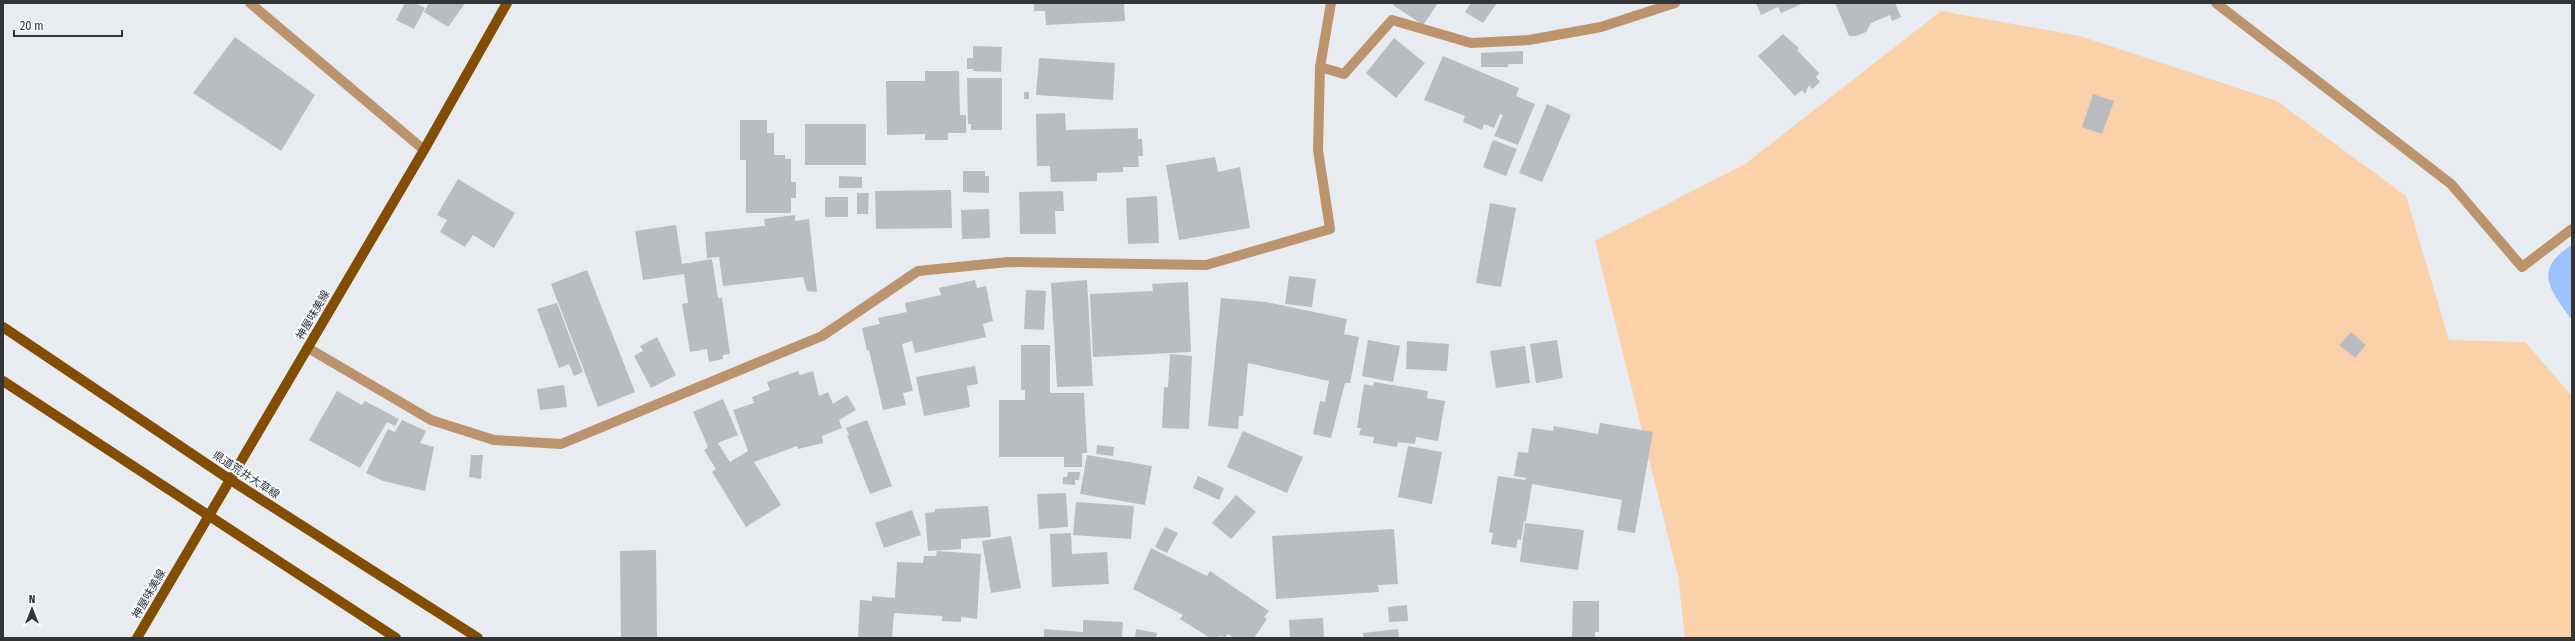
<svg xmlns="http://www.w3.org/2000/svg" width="2575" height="641" font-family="'Fira Sans Condensed','Noto Sans JP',sans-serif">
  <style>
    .green { fill: #fbd1a9 }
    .water { fill: #9bc2fd }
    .building { fill: #b9bdc2 }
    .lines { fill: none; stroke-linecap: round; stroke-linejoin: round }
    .minor { stroke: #bb946e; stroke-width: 10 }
    .major { stroke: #834d03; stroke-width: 10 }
    .labels { text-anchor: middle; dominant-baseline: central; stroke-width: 4; stroke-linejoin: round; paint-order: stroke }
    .street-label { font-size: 11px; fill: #333436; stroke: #f5f9fe }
  </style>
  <rect width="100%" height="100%" fill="#e8ecf1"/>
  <path class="green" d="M 1941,11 L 2080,36 L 2277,101 L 2406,196 L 2449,340 L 2525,342 L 2572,396 L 2572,638 L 1685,638 L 1678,576 L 1595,241 L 1745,164 Z"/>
  <path class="water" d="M 2572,245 L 2572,320 C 2550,290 2532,270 2572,245 Z"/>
  <g class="building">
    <path d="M 405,3 L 415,3 L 425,8 L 414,29 L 396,20 Z"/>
    <path d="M 429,3 L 461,3 L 464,5 L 448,27 L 424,12 Z"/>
    <path d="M 1034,3 L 1124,3 L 1125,21 L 1046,25 L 1045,11 L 1034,11 Z"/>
    <path d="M 1394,3 L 1438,3 L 1423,25 L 1393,5 Z"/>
    <path d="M 1471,3 L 1497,3 L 1483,23 L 1465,12 Z"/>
    <path d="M 1756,3 L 1804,3 L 1781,13 L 1778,7 L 1761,15 Z"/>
    <path d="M 1835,3 L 1895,3 L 1901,17 L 1892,21 L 1890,15 L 1871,23 L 1866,32 L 1856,36 L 1849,36 Z"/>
    <path d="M 1783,34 L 1799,48 L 1797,50 L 1819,73 L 1816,77 L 1820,82 L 1812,89 L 1809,85 L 1805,94 L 1802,90 L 1795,96 L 1758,56 Z"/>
    <path d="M 235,37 L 315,95 L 281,151 L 193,93 Z"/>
    <path d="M 1394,38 L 1425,63 L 1396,98 L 1366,73 Z"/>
    <path d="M 973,46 L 1002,47 L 1001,72 L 973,71 L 973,69 L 967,69 L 967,58 L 973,58 Z"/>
    <path d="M 1523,51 L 1523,64 L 1508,64 L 1508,67 L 1481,67 L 1481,53 Z"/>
    <path d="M 1443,56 L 1519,88 L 1516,96 L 1535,104 L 1518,145 L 1494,136 L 1503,115 L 1500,114 L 1494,128 L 1484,124 L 1482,130 L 1463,122 L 1465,116 L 1424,100 Z"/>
    <path d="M 1039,58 L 1115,63 L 1113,100 L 1036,95 Z"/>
    <path d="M 925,71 L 959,71 L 960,115 L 966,115 L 966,133 L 948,133 L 948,140 L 925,140 L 925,134 L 887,135 L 886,81 L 925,81 Z"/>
    <path d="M 967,78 L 1002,78 L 1002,130 L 971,130 L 971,124 L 968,124 Z"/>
    <rect x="1024" y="92" width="5" height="7"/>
    <path d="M 2093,94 L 2114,101 L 2102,134 L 2082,127 Z"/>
    <path d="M 1547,104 L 1571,115 L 1542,182 L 1519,173 Z"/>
    <path d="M 1065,113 L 1066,130 L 1138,128 L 1138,139 L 1142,139 L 1143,156 L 1138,156 L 1139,167 L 1123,167 L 1123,172 L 1097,173 L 1097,181 L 1051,182 L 1050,166 L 1037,166 L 1036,114 Z"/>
    <path d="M 740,120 L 767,120 L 767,133 L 774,133 L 774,155 L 785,155 L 785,159 L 791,159 L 791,182 L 796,182 L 796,198 L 791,198 L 791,213 L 746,213 L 746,160 L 740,160 Z"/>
    <rect x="805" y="124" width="61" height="41"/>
    <path d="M 1493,140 L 1517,149 L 1506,176 L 1483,167 Z"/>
    <path d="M 1215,157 L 1218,172 L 1240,167 L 1250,228 L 1179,240 L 1166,165 Z"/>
    <path d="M 963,171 L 985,171 L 985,176 L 989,176 L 989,193 L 963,192 Z"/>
    <path d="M 839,176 L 862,177 L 862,188 L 839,188 Z"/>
    <path d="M 458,179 L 515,213 L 494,248 L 473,235 L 465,247 L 440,232 L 447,220 L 437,215 Z"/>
    <path d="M 951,190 L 952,228 L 876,229 L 875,191 Z"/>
    <path d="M 1063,191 L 1064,211 L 1055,211 L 1056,234 L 1020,234 L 1019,192 Z"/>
    <path d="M 857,193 L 869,193 L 868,214 L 857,214 Z"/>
    <path d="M 1157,196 L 1159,243 L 1128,244 L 1126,198 Z"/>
    <rect x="825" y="197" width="23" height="20"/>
    <path d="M 1490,203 L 1516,208 L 1501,287 L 1476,283 Z"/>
    <path d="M 989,209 L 990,238 L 962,239 L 961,210 Z"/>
    <path d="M 795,215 L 795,221 L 809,219 L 817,292 L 807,291 L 803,277 L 723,286 L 719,257 L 707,258 L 705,232 L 765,226 L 764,219 Z"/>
    <path d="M 676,225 L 682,264 L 712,259 L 718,298 L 722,298 L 730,354 L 723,355 L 723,359 L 709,362 L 707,349 L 690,352 L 682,304 L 688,303 L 684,274 L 643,280 L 635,231 Z"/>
    <path d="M 587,270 L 635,392 L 598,407 L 551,284 Z"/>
    <path d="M 1289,276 L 1316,279 L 1312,307 L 1285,304 Z"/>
    <path d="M 975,280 L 977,288 L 986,286 L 993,321 L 983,324 L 986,337 L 915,353 L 912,341 L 902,344 L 913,391 L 903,393 L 906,405 L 883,410 L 869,350 L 867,351 L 862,328 L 880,324 L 878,318 L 907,312 L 905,303 L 941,295 L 939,288 Z"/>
    <path d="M 1087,280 L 1093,386 L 1057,387 L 1051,283 Z"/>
    <path d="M 1188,282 L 1191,352 L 1093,357 L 1090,294 L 1153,291 L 1152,284 Z"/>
    <path d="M 1026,290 L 1046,291 L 1044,330 L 1024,329 Z"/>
    <path d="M 1221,298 L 1266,302 L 1347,319 L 1344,334 L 1359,337 L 1350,383 L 1345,383 L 1331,438 L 1313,434 L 1320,401 L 1325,402 L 1329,381 L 1248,363 L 1243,416 L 1239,416 L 1238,429 L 1208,426 Z"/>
    <path d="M 557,303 L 583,372 L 574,376 L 569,364 L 559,368 L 537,309 Z"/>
    <path d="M 2351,332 L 2366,345 L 2355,358 L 2339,345 Z"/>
    <path d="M 657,337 L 676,375 L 651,388 L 634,356 L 643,351 L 640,346 Z"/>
    <path d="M 1368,340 L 1400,346 L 1393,382 L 1362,376 Z"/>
    <path d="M 1557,340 L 1563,378 L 1536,383 L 1530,344 Z"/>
    <path d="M 1407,341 L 1449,344 L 1447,371 L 1406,369 Z"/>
    <path d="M 1021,345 L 1050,345 L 1050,393 L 1084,393 L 1087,453 L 1082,453 L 1082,467 L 1064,467 L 1064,457 L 999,457 L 999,400 L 1025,400 L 1025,390 L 1021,390 Z"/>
    <path d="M 1525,346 L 1530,383 L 1496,388 L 1490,351 Z"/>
    <path d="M 1170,354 L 1192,356 L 1189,429 L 1162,428 L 1164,387 L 1168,387 Z"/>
    <path d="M 975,366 L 978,384 L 967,386 L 970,407 L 924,416 L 916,377 Z"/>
    <path d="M 798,371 L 800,375 L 813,371 L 819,396 L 828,392 L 833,404 L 847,395 L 856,410 L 839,420 L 842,428 L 822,436 L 823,443 L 798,449 L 797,446 L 754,462 L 781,505 L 746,527 L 712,472 L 716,469 L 704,450 L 708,447 L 693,412 L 723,399 L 738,435 L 718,443 L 730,462 L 748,451 L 733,410 L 754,403 L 752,397 L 770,390 L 767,382 Z"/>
    <path d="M 1374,382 L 1428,391 L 1427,398 L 1445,401 L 1438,441 L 1416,437 L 1415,444 L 1398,442 L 1397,447 L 1373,443 L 1374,437 L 1359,435 L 1361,428 L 1357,428 L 1364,384 L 1373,386 Z"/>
    <path d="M 564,385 L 567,407 L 540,410 L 537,389 Z"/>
    <path d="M 337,391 L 362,405 L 365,401 L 399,419 L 395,426 L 387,422 L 360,468 L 309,440 Z"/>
    <path d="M 402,420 L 426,431 L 420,443 L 434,447 L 425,491 L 383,481 L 366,473 L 388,429 L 395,432 Z"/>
    <path d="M 867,420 L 892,486 L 870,494 L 847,435 L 849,435 L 846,428 Z"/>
    <path d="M 1600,423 L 1653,432 L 1635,533 L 1617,530 L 1622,500 L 1532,484 L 1526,521 L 1524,521 L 1521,540 L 1518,539 L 1516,548 L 1491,544 L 1493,533 L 1489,532 L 1498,476 L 1525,480 L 1526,478 L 1514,476 L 1518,452 L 1528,453 L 1532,428 L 1553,431 L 1554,426 L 1598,434 Z"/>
    <path d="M 1243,431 L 1303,457 L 1287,493 L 1227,467 Z"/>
    <path d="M 1097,445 L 1114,447 L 1113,456 L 1096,454 Z"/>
    <path d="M 1408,446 L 1442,452 L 1432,504 L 1398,497 Z"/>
    <path d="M 471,455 L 483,455 L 481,479 L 469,477 Z"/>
    <path d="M 1087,455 L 1152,466 L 1145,505 L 1080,494 Z"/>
    <path d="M 1068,472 L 1080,472 L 1079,480 L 1075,480 L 1075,485 L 1063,484 L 1063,477 L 1067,477 Z"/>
    <path d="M 1198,476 L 1224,488 L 1219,500 L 1193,488 Z"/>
    <path d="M 1066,493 L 1068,527 L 1039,529 L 1037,494 Z"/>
    <path d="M 1236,495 L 1256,512 L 1231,539 L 1212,523 Z"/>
    <path d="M 1076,502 L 1134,506 L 1131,539 L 1073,535 Z"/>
    <path d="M 988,506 L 991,537 L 961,539 L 961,549 L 928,551 L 925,513 L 935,512 L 935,509 Z"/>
    <path d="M 912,510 L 921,535 L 884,548 L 875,523 Z"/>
    <path d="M 1525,523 L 1584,530 L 1578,570 L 1520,562 Z"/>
    <path d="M 1165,527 L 1178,533 L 1167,553 L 1155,547 Z"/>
    <path d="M 1394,529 L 1398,584 L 1378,585 L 1379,592 L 1276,599 L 1272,536 Z"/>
    <path d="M 1071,533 L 1072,554 L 1107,552 L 1109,584 L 1052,587 L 1050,534 Z"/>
    <path d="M 1011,536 L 1021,588 L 991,593 L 982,541 Z"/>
    <path d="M 1151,548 L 1207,576 L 1210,571 L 1269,611 L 1264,617 L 1267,619 L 1254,638 L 1234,638 L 1228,634 L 1225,638 L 1222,636 L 1210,638 L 1180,619 L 1183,615 L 1133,589 Z"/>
    <path d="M 656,550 L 657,638 L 621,638 L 620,551 Z"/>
    <path d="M 937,551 L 981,554 L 977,619 L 961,617 L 961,622 L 942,621 L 942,616 L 894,613 L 892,638 L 858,638 L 860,600 L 872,601 L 872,596 L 895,598 L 897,562 L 923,563 L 924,556 L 936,556 Z"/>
    <path d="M 1573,601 L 1599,601 L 1599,632 L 1595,632 L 1595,638 L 1572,638 Z"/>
    <path d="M 1407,605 L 1408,621 L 1389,622 L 1388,607 Z"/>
    <path d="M 1323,618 L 1324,638 L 1290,638 L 1289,620 Z"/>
    <path d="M 1083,620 L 1123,622 L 1122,638 L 1044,638 L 1044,629 L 1083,632 Z"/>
    <path d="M 1136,629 L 1157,633 L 1156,638 L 1135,638 Z"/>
    <path d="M 1398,629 L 1399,637 L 1403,638 L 1364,638 L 1363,633 Z"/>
  </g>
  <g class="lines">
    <g class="minor">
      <path d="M 250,3 L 424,150"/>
      <path d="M 2216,3 L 2451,184 L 2522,267 L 2572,229"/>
      <path d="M 1320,67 L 1344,74 L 1392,20 L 1471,43 L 1529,40 L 1601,27 L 1675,3"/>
      <path d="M 308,348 L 431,420 L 494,440 L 561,444 L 822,336 L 918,271 L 1008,262 L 1206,265 L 1330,229 L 1318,150 L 1320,67 L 1331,3"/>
    </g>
    <g class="major">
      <path d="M 3,327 L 229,479 L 478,638"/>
      <path d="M 3,381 L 396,638"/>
      <path d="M 137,638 L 424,150 L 507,3"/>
    </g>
  </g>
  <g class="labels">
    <g class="street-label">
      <text transform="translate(313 315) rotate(-60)">神屋味美線</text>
      <text transform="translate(246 475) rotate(33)">県道荒井大草線</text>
      <text transform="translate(149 594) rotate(-60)">神屋味美線</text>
    </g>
  </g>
  <rect width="2575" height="641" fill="none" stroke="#333436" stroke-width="8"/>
  <g transform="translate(32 609)" stroke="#f5f9fe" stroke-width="3" paint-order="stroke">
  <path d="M0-3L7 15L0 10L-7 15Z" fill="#333436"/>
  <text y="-6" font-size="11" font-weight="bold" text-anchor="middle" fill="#333436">N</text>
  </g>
  <path d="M14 30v6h108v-6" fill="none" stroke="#333436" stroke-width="2"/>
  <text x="20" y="30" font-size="12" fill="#333436" stroke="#f5f9fe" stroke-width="3" paint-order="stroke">20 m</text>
</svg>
